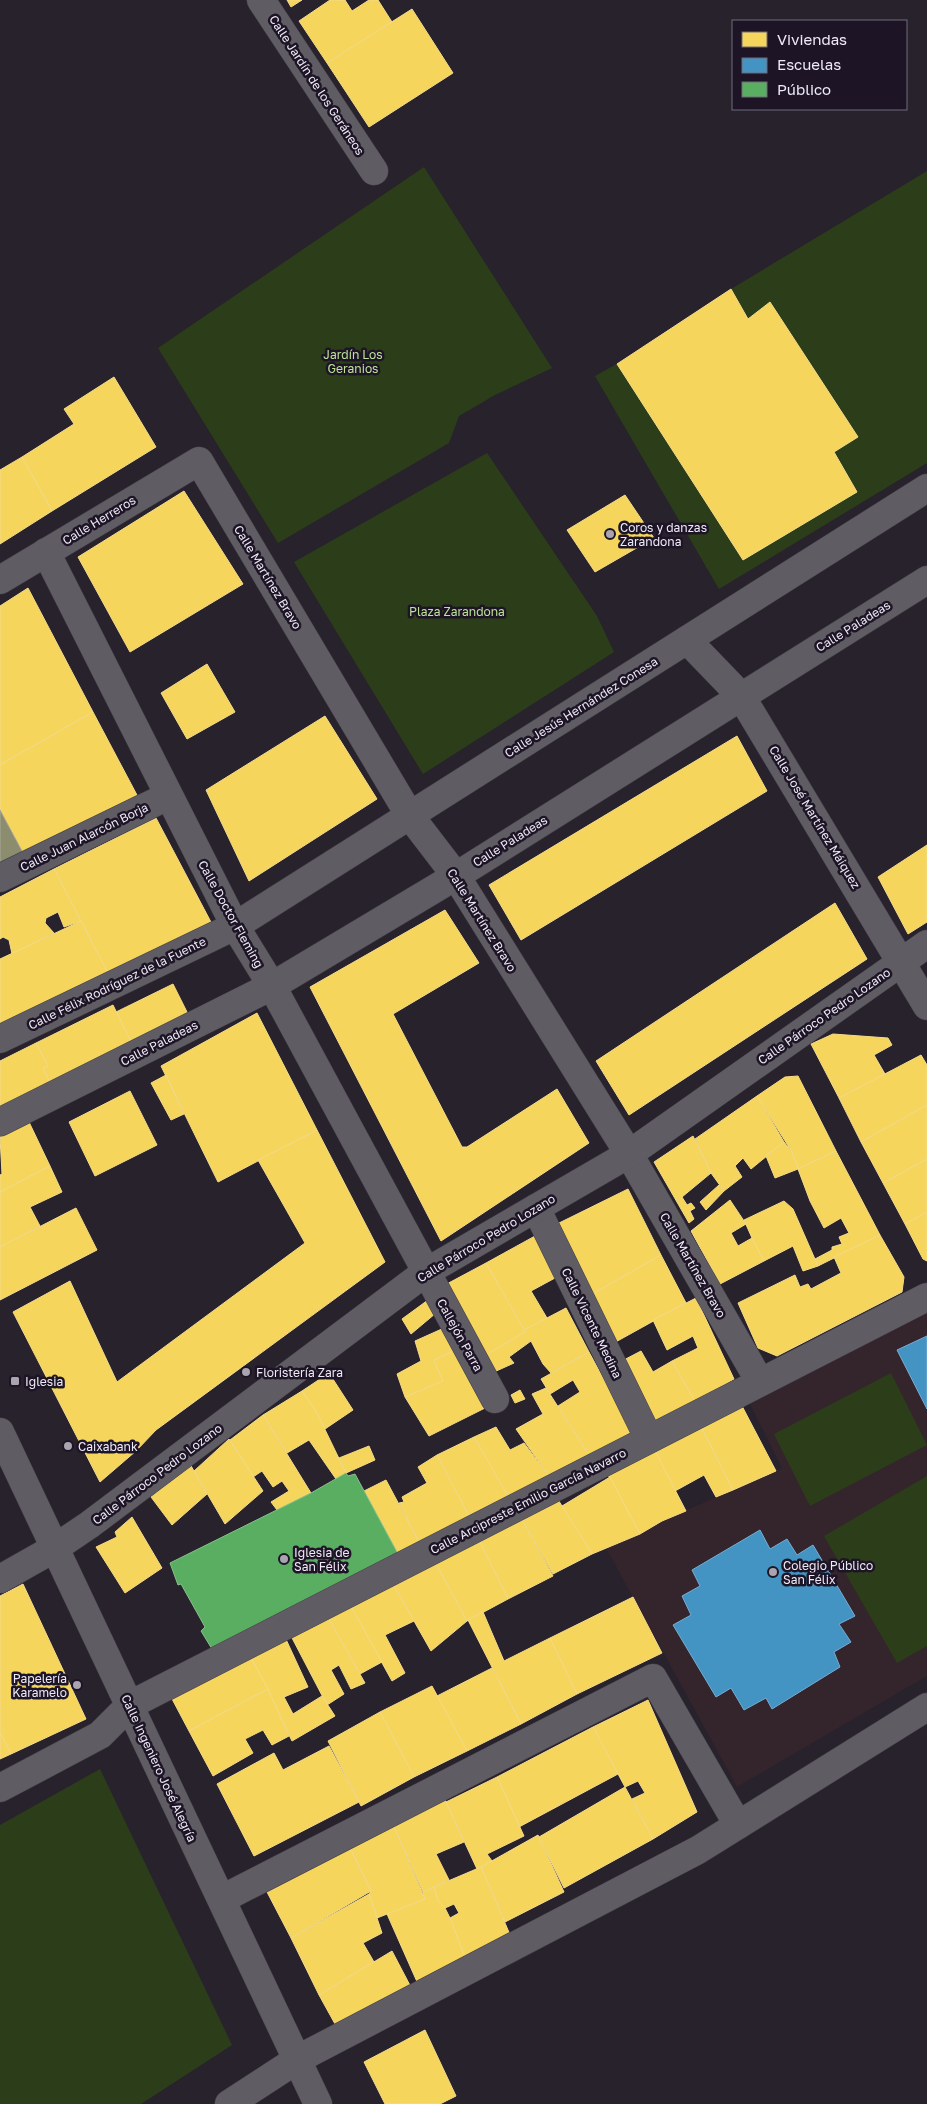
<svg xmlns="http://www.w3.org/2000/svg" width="927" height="2104" font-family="'Golos Text',sans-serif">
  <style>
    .education { fill: #34242c }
    .green { fill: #2c3e19 }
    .homes { fill: #f6d55c; stroke: #f4db8a }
    .schools { fill: #4393c3; stroke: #77add3 }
    .public { fill: #5aae61; stroke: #87c08e }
    .industry { fill: #8c8c6e; stroke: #aaa897 }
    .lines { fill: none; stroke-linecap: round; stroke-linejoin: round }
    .minor-casing { stroke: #454049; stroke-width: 29 }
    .tertiary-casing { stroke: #454049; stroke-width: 29 }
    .minor { stroke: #5f5c63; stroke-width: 28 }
    .tertiary { stroke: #5f5c63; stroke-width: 28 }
    .poi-dot { fill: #a9a4b0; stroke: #1d1526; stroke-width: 2 }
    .labels { text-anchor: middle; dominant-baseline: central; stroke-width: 5; stroke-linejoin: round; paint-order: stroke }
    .street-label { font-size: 12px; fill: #efeaf7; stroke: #1d1526 }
    .park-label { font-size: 12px; fill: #bce397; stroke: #1d1526 }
    .poi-label { font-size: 12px; fill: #efeaf7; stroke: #1d1526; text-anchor: start }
  </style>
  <rect width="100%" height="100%" fill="#27222c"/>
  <path class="education" d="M 927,1309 L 927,1676 L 737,1787 L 606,1548 L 640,1534 L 662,1521 L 782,1468 L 749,1402 Z"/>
  <g class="green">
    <path d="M 424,167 L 552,368 L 495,395 L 459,416 L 449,443 L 278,543 L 158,348 Z"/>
    <path d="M 927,171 L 927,463 L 719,589 L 595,376 L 622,361 L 731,289 Z"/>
    <path d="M 487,453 L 597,616 L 614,652 L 423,774 L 294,562 Z"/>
    <path d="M 891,1373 L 927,1445 L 810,1506 L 774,1434 Z"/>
    <path d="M 927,1476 L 927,1646 L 897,1663 L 824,1536 Z"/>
    <path d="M 100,1769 L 232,2045 L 141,2104 L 0,2104 L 0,1825 Z"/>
  </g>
  <g class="homes">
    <path d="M 287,0 L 302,0 L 291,7 Z"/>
    <path d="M 330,0 L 345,0 L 352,11 L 369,0 L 378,0 L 392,22 L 327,63 L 299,21 Z"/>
    <path d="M 412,9 L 453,73 L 369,127 L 327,63 Z"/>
    <path d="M 731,289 L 748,319 L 770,302 L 858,437 L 834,452 L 857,492 L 743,560 L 617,364 Z"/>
    <path d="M 114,377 L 156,447 L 52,511 L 22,457 L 74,424 L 64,409 Z"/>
    <path d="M 22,457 L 52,511 L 0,544 L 0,470 Z"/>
    <path d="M 184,491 L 243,584 L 130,652 L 78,557 Z"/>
    <path d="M 625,495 L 654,538 L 595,572 L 567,530 Z"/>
    <path d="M 28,588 L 93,712 L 0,765 L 0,606 Z"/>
    <path d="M 207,664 L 235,712 L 187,739 L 161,693 Z"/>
    <path d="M 93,712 L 138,797 L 24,854 L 0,810 L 0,765 Z"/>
    <path d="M 325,716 L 377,799 L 249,881 L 206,790 Z"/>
    <path d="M 737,736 L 767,791 L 521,940 L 489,885 Z"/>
    <path d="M 156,818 L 212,924 L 109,975 L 54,869 Z"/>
    <path d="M 927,845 L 927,922 L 908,934 L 878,877 Z"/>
    <path d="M 54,869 L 81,921 L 64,927 L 58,912 L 46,918 L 45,923 L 54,933 L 12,954 L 9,940 L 3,937 L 0,939 L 0,897 Z"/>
    <path d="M 835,903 L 867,959 L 629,1115 L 596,1061 Z"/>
    <path d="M 445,910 L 479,963 L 393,1014 L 462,1147 L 467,1147 L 557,1089 L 589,1143 L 441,1241 L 310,987 Z"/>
    <path d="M 81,921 L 109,975 L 0,1028 L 0,959 Z"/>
    <path d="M 173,984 L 190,1018 L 132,1044 L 116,1012 Z"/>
    <path d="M 113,1005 L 132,1044 L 51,1085 L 43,1068 L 48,1066 L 36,1043 Z"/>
    <path d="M 257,1013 L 317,1130 L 218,1182 L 161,1066 Z"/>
    <path d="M 833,1034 L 888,1038 L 892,1045 L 874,1055 L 885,1074 L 839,1098 L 811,1044 Z"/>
    <path d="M 36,1043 L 48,1066 L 43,1068 L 51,1085 L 0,1112 L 0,1061 Z"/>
    <path d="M 921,1055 L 927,1065 L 927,1105 L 861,1142 L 839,1098 Z"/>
    <path d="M 166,1075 L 184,1114 L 171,1120 L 151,1083 Z"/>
    <path d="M 798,1076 L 836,1151 L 798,1169 L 792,1152 L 757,1096 L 785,1077 Z"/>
    <path d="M 130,1091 L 157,1145 L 95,1176 L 69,1122 Z"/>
    <path d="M 757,1096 L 784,1142 L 751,1169 L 743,1158 L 735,1166 L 742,1177 L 724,1191 L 711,1173 L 695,1139 Z"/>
    <path d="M 927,1105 L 927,1159 L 883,1183 L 861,1142 Z"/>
    <path d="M 29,1122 L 50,1166 L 0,1192 L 0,1175 L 2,1174 L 0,1137 Z"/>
    <path d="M 317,1130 L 385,1262 L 156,1430 L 136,1451 L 100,1482 L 13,1312 L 70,1281 L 117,1382 L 305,1243 L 258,1160 Z"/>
    <path d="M 693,1136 L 711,1173 L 682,1197 L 687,1205 L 691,1203 L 695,1208 L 690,1211 L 694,1219 L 689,1223 L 654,1162 Z"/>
    <path d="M 784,1142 L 792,1152 L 798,1169 L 775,1178 L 766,1156 Z"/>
    <path d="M 836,1151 L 880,1235 L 818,1266 L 815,1259 L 832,1250 L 832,1247 L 842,1244 L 839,1237 L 849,1233 L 841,1218 L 824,1228 L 810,1201 L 798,1169 Z"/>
    <path d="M 927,1159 L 927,1212 L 905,1224 L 883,1183 Z"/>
    <path d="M 50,1166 L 62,1192 L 30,1207 L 40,1226 L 0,1247 L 0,1192 Z"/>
    <path d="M 719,1185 L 724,1191 L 706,1210 L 700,1202 Z"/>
    <path d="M 628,1189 L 661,1255 L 589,1296 L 555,1225 Z"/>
    <path d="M 730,1200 L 746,1224 L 731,1233 L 738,1246 L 752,1238 L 764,1261 L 720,1284 L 691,1231 Z"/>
    <path d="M 784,1201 L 793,1209 L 818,1266 L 803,1271 L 793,1246 L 764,1261 L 752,1238 L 744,1220 Z"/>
    <path d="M 76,1208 L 97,1250 L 0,1300 L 0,1247 Z"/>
    <path d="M 927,1212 L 927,1261 L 923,1259 L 905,1224 Z"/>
    <path d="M 880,1235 L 904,1277 L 902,1292 L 777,1356 L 758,1348 L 738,1303 L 795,1275 L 800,1287 L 808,1284 L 811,1289 L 841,1273 L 834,1257 Z"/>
    <path d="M 535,1236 L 555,1278 L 531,1291 L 547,1318 L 524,1330 L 486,1263 Z"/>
    <path d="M 661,1255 L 686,1303 L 612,1344 L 589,1296 Z"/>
    <path d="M 486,1263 L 525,1332 L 485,1356 L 443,1286 Z"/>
    <path d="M 696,1298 L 734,1379 L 695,1402 L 672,1361 L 698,1348 L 693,1336 L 667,1350 L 653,1320 Z"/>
    <path d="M 428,1300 L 436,1313 L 411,1334 L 402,1319 Z"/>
    <path d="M 566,1308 L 589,1352 L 551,1373 L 543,1364 L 531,1341 L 509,1357 L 514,1363 L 494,1372 L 485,1356 L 525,1332 L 524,1330 Z"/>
    <path d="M 444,1328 L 456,1350 L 434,1360 L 443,1381 L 405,1397 L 397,1374 L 421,1361 L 415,1341 Z"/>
    <path d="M 456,1350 L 487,1407 L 429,1436 L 405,1397 L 443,1381 L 434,1360 Z"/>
    <path d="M 641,1351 L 653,1372 L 672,1361 L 695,1402 L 652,1423 L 620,1362 Z"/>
    <path d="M 589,1352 L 633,1433 L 589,1455 L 558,1406 L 580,1392 L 573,1380 L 550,1394 L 541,1379 Z"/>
    <path d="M 329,1373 L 353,1410 L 325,1429 L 302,1391 Z"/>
    <path d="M 546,1388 L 589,1455 L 550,1478 L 516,1429 L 543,1414 L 532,1394 Z"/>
    <path d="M 520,1390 L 525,1399 L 515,1403 L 511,1395 Z"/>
    <path d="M 302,1391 L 316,1411 L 346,1473 L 336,1479 L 309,1440 L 287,1453 L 263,1415 Z"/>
    <path d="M 742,1406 L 776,1471 L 733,1490 L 701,1427 Z"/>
    <path d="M 263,1415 L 311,1493 L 277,1510 L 271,1502 L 289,1491 L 282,1481 L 273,1487 L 262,1471 L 253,1477 L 230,1440 Z"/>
    <path d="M 496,1427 L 510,1450 L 524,1443 L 550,1478 L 509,1498 L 474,1437 Z"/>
    <path d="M 701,1427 L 733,1490 L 716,1497 L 704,1475 L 675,1491 L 655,1451 Z"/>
    <path d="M 474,1437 L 509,1498 L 470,1518 L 437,1455 Z"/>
    <path d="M 229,1439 L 263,1491 L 225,1524 L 194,1471 Z"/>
    <path d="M 369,1446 L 375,1460 L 346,1473 L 339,1458 Z"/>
    <path d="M 655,1451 L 686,1511 L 662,1521 L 640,1534 L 608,1475 Z"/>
    <path d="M 437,1455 L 470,1518 L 420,1544 L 399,1503 L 404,1502 L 402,1497 L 427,1483 L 418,1467 Z"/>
    <path d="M 190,1464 L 207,1494 L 172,1525 L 151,1497 Z"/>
    <path d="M 610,1477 L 640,1534 L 592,1554 L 562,1506 Z"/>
    <path d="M 386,1480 L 420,1544 L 398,1554 L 364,1491 Z"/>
    <path d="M 557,1498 L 592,1554 L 553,1574 L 521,1518 Z"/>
    <path d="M 132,1517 L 162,1568 L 125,1593 L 96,1547 L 117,1537 L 115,1532 Z"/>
    <path d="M 521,1518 L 553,1576 L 508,1599 L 479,1540 Z"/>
    <path d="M 479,1540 L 508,1599 L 467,1621 L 435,1562 Z"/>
    <path d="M 435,1562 L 467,1621 L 431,1651 L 393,1584 Z"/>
    <path d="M 23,1584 L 86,1719 L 11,1754 L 0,1733 L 0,1596 Z"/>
    <path d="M 393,1584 L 414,1621 L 385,1635 L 405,1673 L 392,1681 L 349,1603 Z"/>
    <path d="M 633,1597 L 662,1653 L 577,1694 L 550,1638 Z"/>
    <path d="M 349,1603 L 382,1662 L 360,1674 L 327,1616 Z"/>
    <path d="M 483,1612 L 504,1661 L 550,1638 L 577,1694 L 521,1724 L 468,1620 Z"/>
    <path d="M 327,1616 L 365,1683 L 351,1689 L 339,1665 L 331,1670 L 344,1694 L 327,1705 L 291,1636 Z"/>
    <path d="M 284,1635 L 308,1687 L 284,1697 L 293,1714 L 322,1696 L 335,1716 L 292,1741 L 249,1654 Z"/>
    <path d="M 249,1654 L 268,1689 L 189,1731 L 171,1697 Z"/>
    <path d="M 492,1668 L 521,1724 L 467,1751 L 437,1696 Z"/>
    <path d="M 432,1686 L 467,1751 L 414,1777 L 380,1712 Z"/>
    <path d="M 268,1689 L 289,1736 L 272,1745 L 263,1730 L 245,1739 L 253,1753 L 213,1776 L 189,1731 Z"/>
    <path d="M 648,1700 L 697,1812 L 653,1839 L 632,1799 L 645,1793 L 638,1781 L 625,1787 L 593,1727 Z"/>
    <path d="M 380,1712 L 414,1777 L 361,1806 L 328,1741 Z"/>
    <path d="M 593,1727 L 618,1774 L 519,1827 L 497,1777 Z"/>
    <path d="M 0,1733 L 11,1754 L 0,1759 Z"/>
    <path d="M 329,1746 L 359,1802 L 254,1856 L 217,1784 L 274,1753 L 283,1770 Z"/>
    <path d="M 497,1777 L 524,1836 L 487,1854 L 492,1861 L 477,1869 L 446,1802 Z"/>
    <path d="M 625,1787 L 653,1839 L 564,1888 L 539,1837 Z"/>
    <path d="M 443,1795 L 464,1842 L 436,1854 L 449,1880 L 423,1892 L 392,1822 Z"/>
    <path d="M 392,1822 L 425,1899 L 377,1918 L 369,1894 L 371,1891 L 350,1848 Z"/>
    <path d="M 538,1835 L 564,1892 L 505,1922 L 481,1867 Z"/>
    <path d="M 350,1848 L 371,1891 L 291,1938 L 267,1892 Z"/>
    <path d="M 481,1867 L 511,1937 L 466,1960 L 450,1918 L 459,1913 L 454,1904 L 445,1908 L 438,1901 L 434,1887 Z"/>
    <path d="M 434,1887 L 438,1901 L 445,1908 L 450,1918 L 466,1960 L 418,1984 L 387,1914 L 425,1899 L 423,1892 Z"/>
    <path d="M 369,1894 L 382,1933 L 363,1943 L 374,1962 L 319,1995 L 291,1938 Z"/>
    <path d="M 392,1951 L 414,1993 L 340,2033 L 319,1995 Z"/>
    <path d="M 425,2030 L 456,2096 L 440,2104 L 385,2104 L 364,2062 Z"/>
  </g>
  <g class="schools">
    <path d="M 927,1336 L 927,1409 L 897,1350 Z"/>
    <path d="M 760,1530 L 770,1549 L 787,1539 L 797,1555 L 813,1545 L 855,1616 L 839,1624 L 851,1642 L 834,1652 L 840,1667 L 772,1709 L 766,1698 L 744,1710 L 731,1688 L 716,1697 L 673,1625 L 691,1615 L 682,1596 L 700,1586 L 692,1570 Z"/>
  </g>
  <path class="public" d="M 346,1473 L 348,1476 L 355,1474 L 398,1554 L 212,1649 L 201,1631 L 205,1627 L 181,1584 L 178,1585 L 170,1563 L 311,1493 Z"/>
  <path class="industry" d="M 0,810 L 23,853 L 0,864 Z"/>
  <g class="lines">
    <g class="minor-casing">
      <g id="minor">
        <path d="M 261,0 L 374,171"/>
        <path d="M 46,552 L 235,926 L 272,986 L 495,1399"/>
        <path d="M 0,580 L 199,461 L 410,816 L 456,876 L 629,1154 L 760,1382"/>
        <path d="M 687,640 L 741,696 L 927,1006"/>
        <path d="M 0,878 L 168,796"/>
        <path d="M 0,1039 L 235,926 L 927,488"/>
        <path d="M 0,1122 L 272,986 L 456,876 L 927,580"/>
        <path d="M 536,1208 L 649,1439"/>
        <path d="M 0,1579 L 55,1548 L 89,1525 L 426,1272 L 629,1154 L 927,944"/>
        <path d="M 0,1788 L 100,1735 L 130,1705 L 927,1297"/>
        <path d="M 222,1899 L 653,1678 L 738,1825"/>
        <path d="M 229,2104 L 298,2059 L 698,1850 L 927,1707"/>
      </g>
    </g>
    <g class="tertiary-casing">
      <path id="tertiary" d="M 0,1432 L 318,2104"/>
    </g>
    <use href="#minor" class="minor"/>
    <use href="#tertiary" class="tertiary"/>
  </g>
  <g class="poi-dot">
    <circle cx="610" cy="534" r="5"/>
    <circle cx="246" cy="1372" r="5"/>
    <rect x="10" y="1376" width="10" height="10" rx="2.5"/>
    <circle cx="68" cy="1446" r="5"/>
    <circle cx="284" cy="1559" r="5"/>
    <circle cx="773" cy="1572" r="5"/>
    <circle cx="77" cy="1685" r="5"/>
  </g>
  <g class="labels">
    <g class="street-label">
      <text transform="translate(317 85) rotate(57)">Calle Jardín de los Geráneos</text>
      <text transform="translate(99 520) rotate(-31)">Calle Herreros</text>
      <text transform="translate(268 577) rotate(59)">Calle Martínez Bravo</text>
      <text transform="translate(853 626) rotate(-32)">Calle Paladeas</text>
      <text transform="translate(581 707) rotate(-32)">Calle Jesús Hernández Conesa</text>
      <text transform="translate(815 817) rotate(59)">Calle José Martínez Máiquez</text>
      <text transform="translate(84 837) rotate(-26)">Calle Juan Alarcón Borja</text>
      <text transform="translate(510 841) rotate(-32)">Calle Paladeas</text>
      <text transform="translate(231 914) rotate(61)">Calle Doctor Fleming</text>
      <text transform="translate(482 920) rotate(58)">Calle Martínez Bravo</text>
      <text transform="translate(117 983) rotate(-26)">Calle Félix Rodríguez de la Fuente</text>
      <text transform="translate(824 1016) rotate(-35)">Calle Párroco Pedro Lozano</text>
      <text transform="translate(159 1043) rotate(-27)">Calle Paladeas</text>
      <text transform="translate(486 1238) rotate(-31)">Calle Párroco Pedro Lozano</text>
      <text transform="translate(693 1265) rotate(60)">Calle Martínez Bravo</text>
      <text transform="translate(592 1323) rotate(64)">Calle Vicente Medina</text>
      <text transform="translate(460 1335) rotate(61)">Callejón Parra</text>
      <text transform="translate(157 1474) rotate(-37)">Calle Párroco Pedro Lozano</text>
      <text transform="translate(528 1501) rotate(-27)">Calle Arcipreste Emilio García Navarro</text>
      <text transform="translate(159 1768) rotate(65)">Calle Ingeniero José Alegría</text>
    </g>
    <g class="park-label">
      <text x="353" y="354">Jardín Los<tspan x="353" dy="14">Geranios</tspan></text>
      <text x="457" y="611">Plaza Zarandona</text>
    </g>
    <g class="poi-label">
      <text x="620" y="527">Coros y danzas<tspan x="620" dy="14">Zarandona</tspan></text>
      <text x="256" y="1372">Floristería Zara</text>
      <text x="25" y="1381">Iglesia</text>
      <text x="78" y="1446">Caixabank</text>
      <text x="294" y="1552">Iglesia de<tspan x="294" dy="14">San Félix</tspan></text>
      <text x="783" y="1565">Colegio Público<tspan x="783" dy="14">San Félix</tspan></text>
      <text x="67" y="1678" text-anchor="end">Papelería<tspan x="67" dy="14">Karamelo</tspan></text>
    </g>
  </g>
  <rect x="732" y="20" width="175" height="90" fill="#1d1526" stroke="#716a7a"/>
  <rect x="742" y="32" width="25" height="15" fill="#f6d55c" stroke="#716a7a"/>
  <text x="777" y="45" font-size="15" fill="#efeaf7">Viviendas</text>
  <rect x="742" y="58" width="25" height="15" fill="#4393c3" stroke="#716a7a"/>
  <text x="777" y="70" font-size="15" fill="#efeaf7">Escuelas</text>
  <rect x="742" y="82" width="25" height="15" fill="#5aae61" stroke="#716a7a"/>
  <text x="777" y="95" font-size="15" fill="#efeaf7">Público</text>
</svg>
